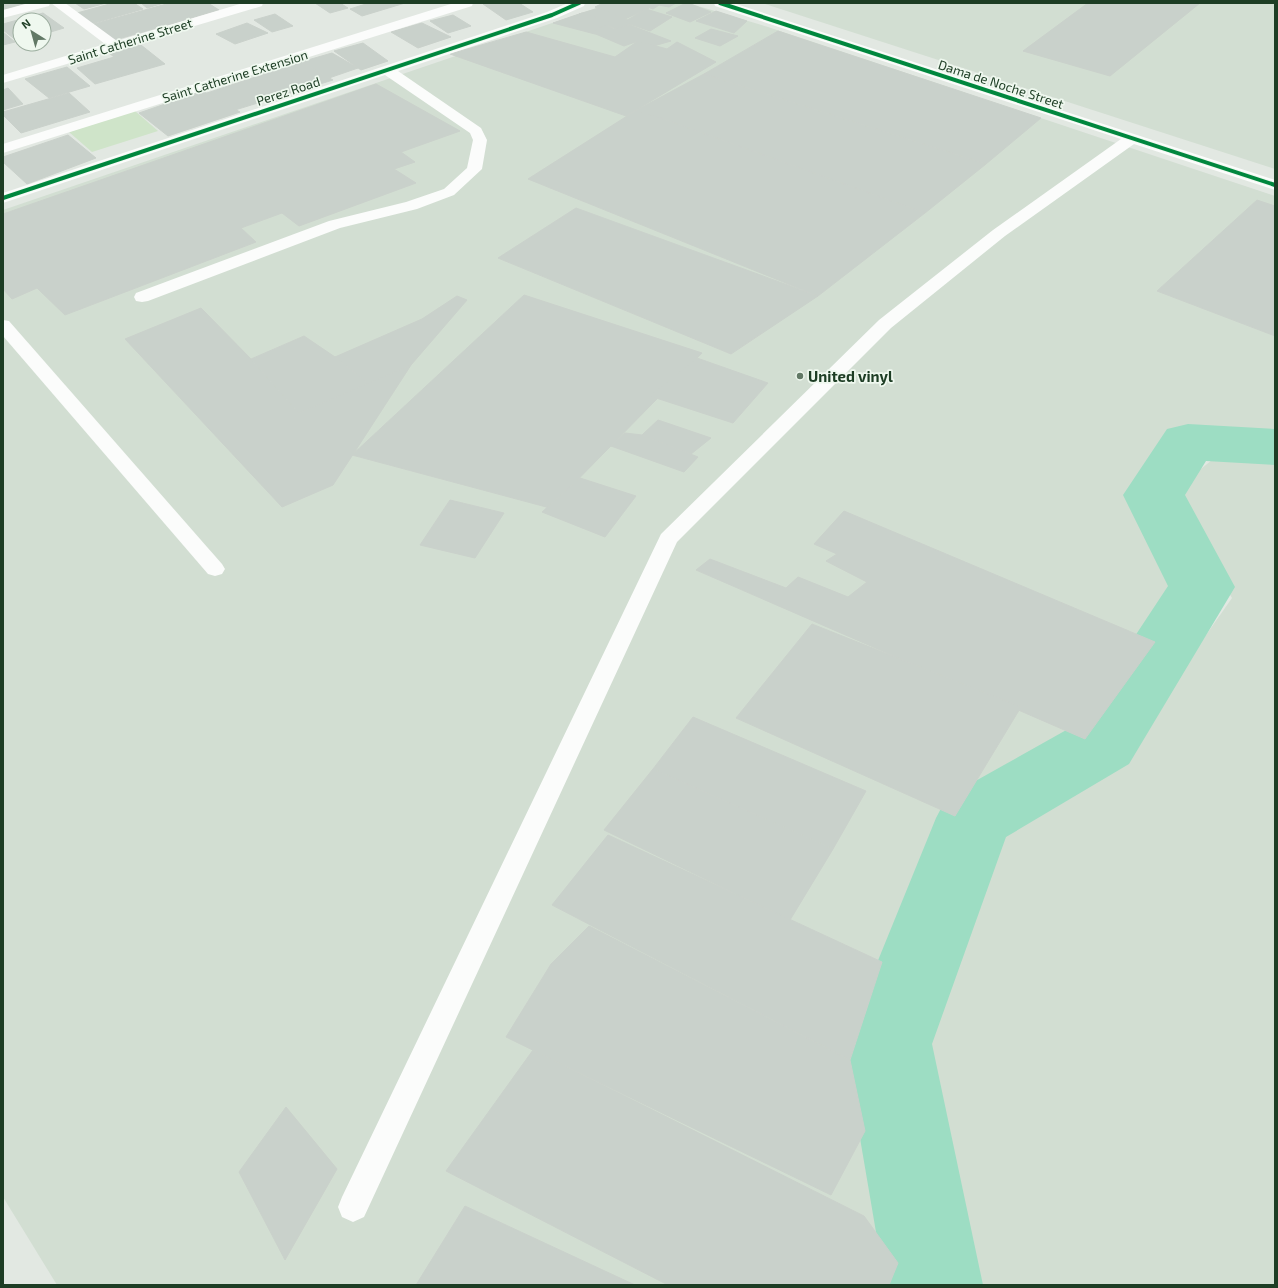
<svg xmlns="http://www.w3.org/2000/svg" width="1278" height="1288" font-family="'Exo 2',sans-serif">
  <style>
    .built { fill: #d2ded2 }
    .green { fill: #cfe4c9 }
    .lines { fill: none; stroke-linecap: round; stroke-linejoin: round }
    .river { fill: #9dddc3; fill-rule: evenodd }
    .building { fill: #c9d1cb; stroke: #cad1cb }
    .minor { fill: #fbfcfb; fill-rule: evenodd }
    .cycleway-casing { stroke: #eff8ef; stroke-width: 5.5 }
    .cycleway { stroke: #00873e; stroke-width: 4 }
    .poi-dot { fill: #627966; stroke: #eff8ef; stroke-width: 1.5 }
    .labels { text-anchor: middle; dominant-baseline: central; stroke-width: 3.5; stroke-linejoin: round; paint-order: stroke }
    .far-street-label { font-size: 13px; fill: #1d3d24; stroke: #eff8ef }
    .poi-label { font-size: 15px; font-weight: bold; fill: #1d3d24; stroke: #eff8ef; text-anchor: start }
  </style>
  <rect width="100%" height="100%" fill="#e2e8e2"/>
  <g class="built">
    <path d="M 611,3 L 688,3 L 768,27 L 1275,196 L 1275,438 L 1178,428 L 1133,483 L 1189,583 L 1155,642 L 1085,739 L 945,820 L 900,963 L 863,1061 L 916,1262 L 919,1285 L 57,1285 L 3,1197 L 3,210 Z"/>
    <path d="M 762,3 L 1275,3 L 1275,169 Z"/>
    <path d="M 1223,451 L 1275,454 L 1275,1285 L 967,1285 L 953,1239 L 911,1052 L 999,832 L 1112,769 L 1232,598 L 1169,495 Z"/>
  </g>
  <path class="green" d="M 135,111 L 158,131 L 92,152 L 69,132 Z"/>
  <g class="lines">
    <path class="river" d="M 1188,424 L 1275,429 L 1275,465 L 1206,461 L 1185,495 L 1235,587 L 1129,764 L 1006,837 L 932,1044 L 983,1285 L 885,1285 L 844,1044 L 936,818 L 947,797 L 1077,724 L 1168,586 L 1123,495 L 1167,429 Z"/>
  </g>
  <g class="building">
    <path d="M 3,3 L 27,3 L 3,10 Z"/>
    <path d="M 75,3 L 106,3 L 84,9 Z"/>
    <path d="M 113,3 L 134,3 L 143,9 L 91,24 L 77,13 Z"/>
    <path d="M 141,3 L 164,3 L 147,8 Z"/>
    <path d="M 170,3 L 208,3 L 219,10 L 115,40 L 94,24 Z"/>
    <path d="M 315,3 L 340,3 L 348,8 L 330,13 Z"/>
    <path d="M 369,3 L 405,3 L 362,16 L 350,9 Z"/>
    <path d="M 487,3 L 519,3 L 533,12 L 506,20 L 483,4 Z"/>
    <path d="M 603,3 L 633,3 L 649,8 L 625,19 L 595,7 Z"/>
    <path d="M 636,3 L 676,3 L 669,7 L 659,5 L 653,9 Z"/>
    <path d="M 686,3 L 688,3 L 711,12 L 690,22 L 666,13 Z"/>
    <path d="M 1088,3 L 1200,3 L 1110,76 L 1023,51 Z"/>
    <path d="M 599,8 L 625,19 L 634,23 L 617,29 L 579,14 Z"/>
    <path d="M 646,9 L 672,17 L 650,31 L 624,22 Z"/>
    <path d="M 716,11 L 747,21 L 734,33 L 696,21 Z"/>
    <path d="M 43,13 L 64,28 L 44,34 L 44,20 L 20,20 L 20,41 L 17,41 L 3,30 L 3,24 Z"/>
    <path d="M 582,13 L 611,22 L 595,34 L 553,23 Z"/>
    <path d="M 275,14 L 293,26 L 272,32 L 254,20 Z"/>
    <path d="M 453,15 L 471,26 L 448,33 L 430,21 Z"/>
    <path d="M 247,23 L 268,33 L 235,44 L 216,34 Z"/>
    <path d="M 422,23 L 451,37 L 418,48 L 391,32 Z"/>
    <path d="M 606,25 L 638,41 L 624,46 L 591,32 Z"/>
    <path d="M 630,25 L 671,41 L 650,47 L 614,29 Z"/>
    <path d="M 711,29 L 738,36 L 720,46 L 695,38 Z"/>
    <path d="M 778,31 L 1041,118 L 986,164 L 704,74 Z"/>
    <path d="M 3,32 L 15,42 L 3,45 Z"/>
    <path d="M 526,32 L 615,57 L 638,41 L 667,49 L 677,42 L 716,62 L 626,116 L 450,54 Z"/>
    <path d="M 363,43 L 388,61 L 361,70 L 334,51 Z"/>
    <path d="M 141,45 L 165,64 L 95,84 L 77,68 L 114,57 L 109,53 Z"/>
    <path d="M 332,53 L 358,68 L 329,78 L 301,62 Z"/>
    <path d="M 301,62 L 333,80 L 235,110 L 207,93 Z"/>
    <path d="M 67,67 L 90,86 L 49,98 L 25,79 Z"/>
    <path d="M 704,74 L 986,164 L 925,213 L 635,111 Z"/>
    <path d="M 376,84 L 460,131 L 401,152 L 415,162 L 394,169 L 416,183 L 299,226 L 282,213 L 241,228 L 256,242 L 65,315 L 37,288 L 12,299 L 3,289 L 3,214 Z"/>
    <path d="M 8,88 L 23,104 L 3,110 L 3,90 Z"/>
    <path d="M 203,91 L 240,112 L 168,136 L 139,113 Z"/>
    <path d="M 69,93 L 90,112 L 21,133 L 3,115 L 3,112 Z"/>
    <path d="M 635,111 L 661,118 L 925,213 L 818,296 L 528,179 Z"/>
    <path d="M 68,135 L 96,158 L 27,184 L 3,162 L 3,157 Z"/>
    <path d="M 1257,200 L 1275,206 L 1275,336 L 1157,291 Z"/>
    <path d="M 576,208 L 818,296 L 731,354 L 498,258 Z"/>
    <path d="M 524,295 L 702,353 L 550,508 L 352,455 Z"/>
    <path d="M 457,296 L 467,300 L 411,365 L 369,384 L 335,357 L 422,319 Z"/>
    <path d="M 201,308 L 251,359 L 299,413 L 350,459 L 333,485 L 282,507 L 125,339 Z"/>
    <path d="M 304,336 L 335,357 L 369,384 L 299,413 L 251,359 Z"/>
    <path d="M 697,358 L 768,383 L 733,423 L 650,396 Z"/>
    <path d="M 411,365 L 350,459 L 299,413 Z"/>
    <path d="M 658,420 L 711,438 L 691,454 L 642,435 Z"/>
    <path d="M 625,433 L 642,435 L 698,457 L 684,472 L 611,446 Z"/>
    <path d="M 580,478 L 636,496 L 605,537 L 542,512 Z"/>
    <path d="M 450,500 L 504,513 L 475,558 L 420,545 Z"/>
    <path d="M 844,511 L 1155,642 L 1085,739 L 696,570 L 710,559 L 786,588 L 798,577 L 848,597 L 867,582 L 826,561 L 837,554 L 814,544 Z"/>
    <path d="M 812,624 L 1021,707 L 955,816 L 736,718 Z"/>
    <path d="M 693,717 L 866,791 L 833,849 L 653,769 Z"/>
    <path d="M 653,769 L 833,849 L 790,920 L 604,830 Z"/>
    <path d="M 608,835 L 882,962 L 850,1060 L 552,905 Z"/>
    <path d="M 589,926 L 850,1060 L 865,1131 L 831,1195 L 506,1037 L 551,964 Z"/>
    <path d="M 533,1050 L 864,1216 L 898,1263 L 889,1285 L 668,1285 L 446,1171 Z"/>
    <path d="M 286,1107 L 337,1169 L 285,1260 L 239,1172 Z"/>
    <path d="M 465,1206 L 635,1285 L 416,1285 Z"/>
  </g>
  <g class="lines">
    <g class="minor">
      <path d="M 29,3 L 50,3 L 49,6 L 3,18 L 3,10 Z"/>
      <path d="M 51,3 L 65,3 L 117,41 L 243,3 L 263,3 L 262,6 L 3,83 L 3,75 L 105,44 Z"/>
      <path d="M 454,3 L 473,3 L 472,6 L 3,153 L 3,144 Z"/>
      <path d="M 568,3 L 585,3 L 584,6 L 557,18 L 398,71 L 481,128 L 487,140 L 482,169 L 454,195 L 417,209 L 340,228 L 148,301 L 142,302 L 136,301 L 134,297 L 136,293 L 329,221 L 406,202 L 444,189 L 467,168 L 473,140 L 470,133 L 385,75 L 3,203 L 3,193 L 547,12 Z"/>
      <path d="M 714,3 L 733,3 L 1275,180 L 1275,190 L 1134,144 L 1005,236 L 891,328 L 677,542 L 364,1217 L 353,1222 L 342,1217 L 338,1207 L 342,1197 L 661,534 L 879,320 L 993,230 L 1121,139 L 715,6 Z"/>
      <path d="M 3,320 L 9,321 L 222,564 L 225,569 L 222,574 L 215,576 L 208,574 L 3,336 Z"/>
    </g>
    <g class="cycleway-casing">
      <g id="cycleway">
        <path d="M 720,3 L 1275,185"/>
        <path d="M 3,198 L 552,15 L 579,3"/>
      </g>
    </g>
    <use href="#cycleway" class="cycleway"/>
  </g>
  <circle class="poi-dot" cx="800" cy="376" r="4"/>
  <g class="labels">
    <g class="far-street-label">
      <text transform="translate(130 41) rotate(-17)">Saint Catherine Street</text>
      <text transform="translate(235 76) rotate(-17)">Saint Catherine Extension</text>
      <text transform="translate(1001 84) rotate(18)">Dama de Noche Street</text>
      <text transform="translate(288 91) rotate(-18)">Perez Road</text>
    </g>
    <g class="poi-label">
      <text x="808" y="376">United vinyl</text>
    </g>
  </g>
  <rect width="1278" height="1288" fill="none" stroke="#1d3d24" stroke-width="8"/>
  <g transform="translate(32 32) rotate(323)"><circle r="19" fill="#eff8ef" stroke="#9bad9e"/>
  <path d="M0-3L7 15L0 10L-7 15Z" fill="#627966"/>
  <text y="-6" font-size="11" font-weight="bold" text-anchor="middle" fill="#1d3d24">N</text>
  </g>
</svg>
